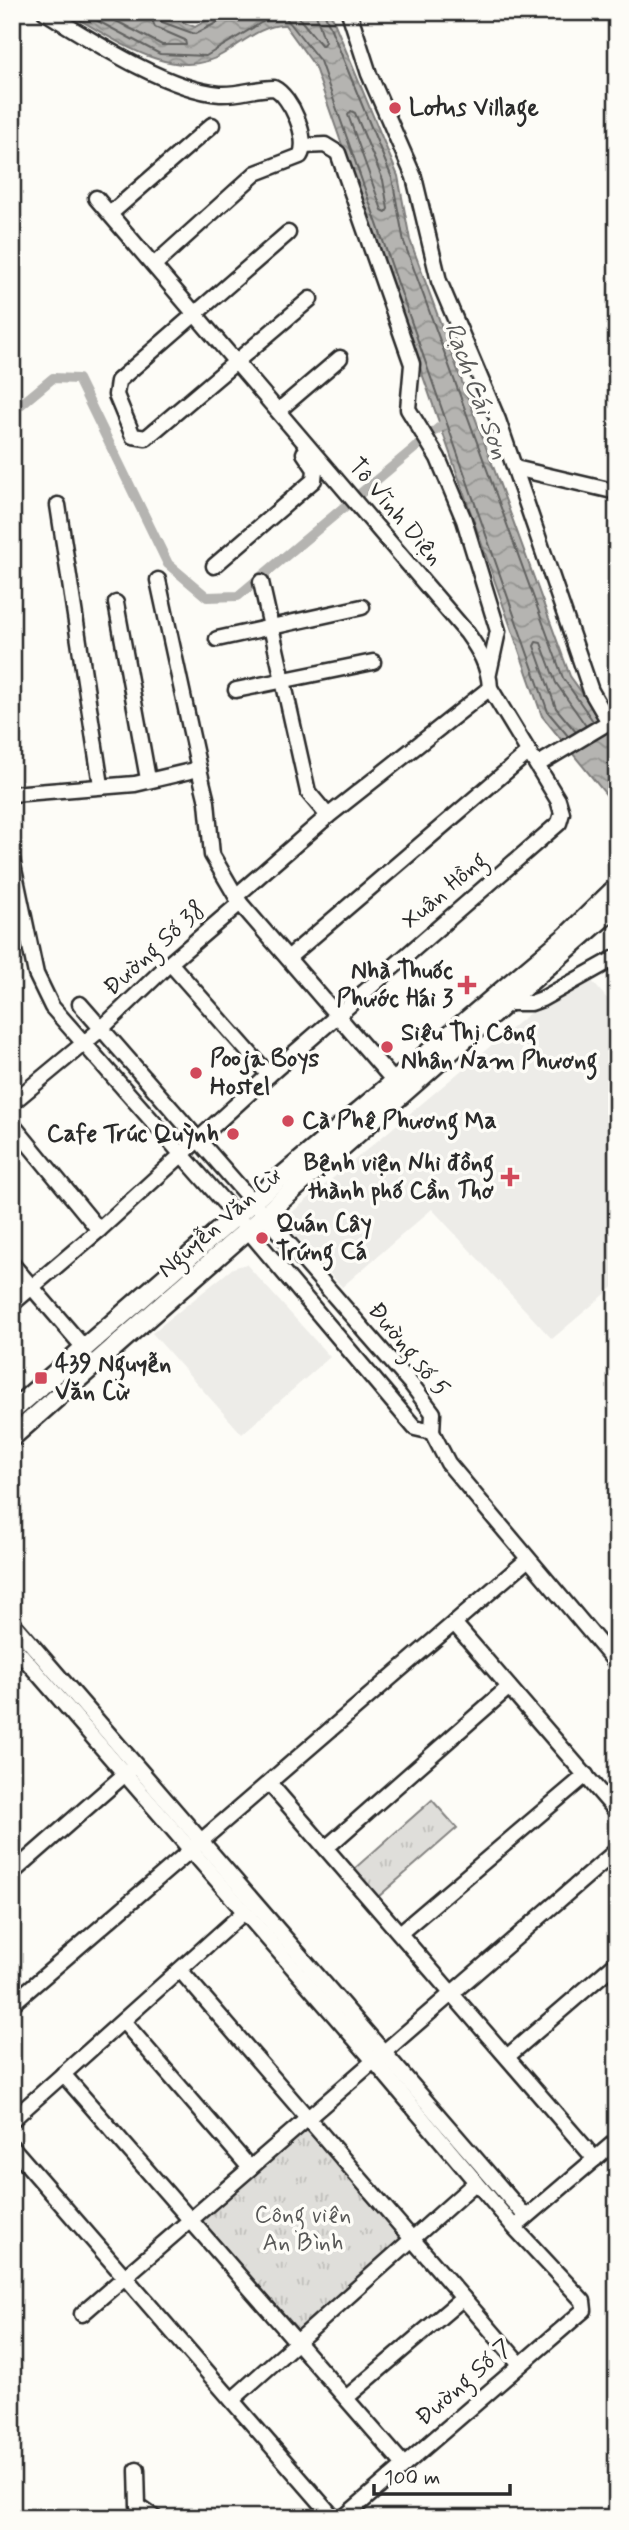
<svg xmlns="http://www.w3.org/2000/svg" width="629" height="2530" font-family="Mynerve,sans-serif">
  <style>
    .built { fill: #edece8 }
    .grass { fill: url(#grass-tufts); stroke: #858482; stroke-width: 2 }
    .water { fill: url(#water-waves); stroke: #7e7d7b; stroke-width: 2 }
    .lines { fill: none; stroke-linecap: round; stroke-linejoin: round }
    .shore { stroke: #626261; stroke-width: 2 }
    .canal { stroke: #b5b4b1; stroke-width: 10 }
    .minor-casing { stroke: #2b2b2b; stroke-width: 19 }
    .major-casing { stroke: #2b2b2b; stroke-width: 23 }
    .minor { stroke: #fdfcf7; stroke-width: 14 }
    .major { stroke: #fdfcf7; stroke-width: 18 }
    .poi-dot { fill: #d1495b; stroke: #fdfcf7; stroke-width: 2.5 }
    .labels { text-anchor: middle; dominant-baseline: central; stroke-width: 7; stroke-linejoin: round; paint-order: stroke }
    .poi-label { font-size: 24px; font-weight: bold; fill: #2b2b2b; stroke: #fdfcf7; text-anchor: start }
    .street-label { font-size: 24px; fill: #2b2b2b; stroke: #fdfcf7 }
    .park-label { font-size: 24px; fill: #585857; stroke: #fdfcf7 }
    .water-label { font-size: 26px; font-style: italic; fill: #5b5b5a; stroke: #fdfcf7 }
  </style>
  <defs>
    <pattern id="grass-tufts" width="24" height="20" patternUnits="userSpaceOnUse" patternTransform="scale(1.75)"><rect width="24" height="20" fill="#dfdeda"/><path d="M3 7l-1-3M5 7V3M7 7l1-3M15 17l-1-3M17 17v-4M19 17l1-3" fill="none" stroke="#c0bfbb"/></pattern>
    <pattern id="water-waves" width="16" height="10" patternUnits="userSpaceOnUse" patternTransform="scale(1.75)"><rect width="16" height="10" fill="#b5b4b1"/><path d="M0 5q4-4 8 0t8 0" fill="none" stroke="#939390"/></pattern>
  </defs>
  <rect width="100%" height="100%" fill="#fdfcf7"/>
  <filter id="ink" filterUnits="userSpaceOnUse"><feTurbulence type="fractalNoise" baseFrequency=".0143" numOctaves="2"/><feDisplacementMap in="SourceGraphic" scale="14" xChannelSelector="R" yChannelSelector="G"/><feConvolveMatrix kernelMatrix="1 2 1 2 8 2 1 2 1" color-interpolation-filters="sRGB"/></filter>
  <g filter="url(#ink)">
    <g class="built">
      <path d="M 591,980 L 617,1010 L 617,1284 L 552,1339 L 432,1209 L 342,1287 L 291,1230 L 290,1214 L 537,1007 Z"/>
      <path d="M 246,1264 L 330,1357 L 242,1434 L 152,1333 L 233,1268 Z"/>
    </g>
    <g class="grass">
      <path d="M 432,1800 L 457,1828 L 378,1897 L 354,1869 Z"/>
      <path d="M 307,2128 L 404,2238 L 298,2330 L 201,2220 Z"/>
    </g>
    <path class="water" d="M 66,12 L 157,12 L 195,27 L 221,12 L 330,12 L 398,176 L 410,240 L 570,676 L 617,742 L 617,808 L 542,716 L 314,65 L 285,25 C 263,24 242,43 223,54 C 173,85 110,36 66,12 Z"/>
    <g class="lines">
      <g class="shore">
        <path d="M 81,12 L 160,54 L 206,56 L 269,18 L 286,18 L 320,61 L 548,712 L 568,736"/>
        <path d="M 99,12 L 162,45 L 186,45 L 185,40 L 155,27 L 149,12"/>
        <path d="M 158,12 L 162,22 L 195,34 L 220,21 L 223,12"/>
        <path d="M 294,12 L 322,46 L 325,42 L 315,12"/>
        <path d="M 324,12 L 392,178 L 404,242 L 563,678 L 593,721"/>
        <path d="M 351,111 L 355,113 L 383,180 L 388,209 L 386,212 L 382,210 L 348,115 Z"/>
        <path d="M 576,732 L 556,708 L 534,646 L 536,642 L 541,643 L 556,683 L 586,726"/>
      </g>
      <path class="canal" d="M 12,412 L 53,378 L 78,379 L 168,564 L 207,597 L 238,596 L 441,426"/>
      <g class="minor-casing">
        <g id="minor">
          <path d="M 45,12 C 91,40 167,90 220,94 C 239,95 256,88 274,88 C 291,96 310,140 300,156 L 256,173 L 154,265"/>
          <path d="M 349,12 L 369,74 L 414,177 L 439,281 L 498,420 L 591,691 L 609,722 L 617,723"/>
          <path d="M 304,146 L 325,145 L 338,153 L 412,364 L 408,409 L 438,458 L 464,520 L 498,631 L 489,673"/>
          <path d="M 110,214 L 212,125"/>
          <path d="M 288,233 L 118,381 L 116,395 L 133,436 L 146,438 L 310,299"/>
          <path d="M 279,410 L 340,358"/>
          <path d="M 515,468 L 617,492"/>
          <path d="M 58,505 L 101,785"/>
          <path d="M 214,566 L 314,480 L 315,469 L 304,453"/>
          <path d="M 261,582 L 308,792 L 328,816 L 490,688"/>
          <path d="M 116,603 L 148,779"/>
          <path d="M 217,639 L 362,607"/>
          <path d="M 236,690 L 373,662"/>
          <path d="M 537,765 L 609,722"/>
          <path d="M 199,769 L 207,802 L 212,855 L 240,903 L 400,1088"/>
          <path d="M 12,794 L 135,784 L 199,769 L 158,580"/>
          <path d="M 12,860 L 36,974 L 52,1007 L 236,1216 L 415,1428 L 432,1432"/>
          <path d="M 236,896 L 328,816"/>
          <path d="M 288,958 L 529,752"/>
          <path d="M 170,963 L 269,1075"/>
          <path d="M 509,1003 L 531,1003 L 542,999 L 617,957"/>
          <path d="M 80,1004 L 412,1385 L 433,1413 L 432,1432"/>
          <path d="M 12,1103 L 101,1029 L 170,963 L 240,903"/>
          <path d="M 12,1124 L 99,1230"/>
          <path d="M 12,1264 L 85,1349"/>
          <path d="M 12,1304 L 99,1230 L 269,1075 L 559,823 L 562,813 L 558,800 L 490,688 C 489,666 479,650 467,633 L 96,198"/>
          <path d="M 432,1432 L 448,1463 L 617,1664"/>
          <path d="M 12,1622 L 526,2217"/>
          <path d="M 454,1623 L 617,1812"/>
          <path d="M 12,1644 L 374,2061 L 514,2227 L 583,2301 L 584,2310 L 343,2518"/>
          <path d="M 270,1784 L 595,2159"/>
          <path d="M 326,1848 L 509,1687"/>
          <path d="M 12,1873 L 132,1768"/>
          <path d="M 400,1933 L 586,1775"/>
          <path d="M 180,1970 L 520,2364"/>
          <path d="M 12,2004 L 527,1560"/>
          <path d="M 123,2021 L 250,2168"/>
          <path d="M 508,2056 L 617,1962"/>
          <path d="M 63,2074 L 404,2465"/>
          <path d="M 12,2120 L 243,1913"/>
          <path d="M 12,2147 L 334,2518"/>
          <path d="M 521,2222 L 617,2140"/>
          <path d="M 82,2314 L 617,1850"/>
          <path d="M 346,2398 L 463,2298"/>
          <path d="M 232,2400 L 476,2182"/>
          <path d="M 137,2470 L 138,2506 L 155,2518"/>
        </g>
      </g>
      <g class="major-casing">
        <g id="major">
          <path d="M 12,1411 L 253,1201 L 567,936 L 617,887"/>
          <path d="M 12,1437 L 617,905"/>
        </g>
      </g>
      <use href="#minor" class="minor"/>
      <use href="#major" class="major"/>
    </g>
  </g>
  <g class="poi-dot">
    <circle cx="395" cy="108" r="7"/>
    <path d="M463.5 974.5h7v7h7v7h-7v7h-7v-7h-7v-7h7z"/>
    <circle cx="387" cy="1047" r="7"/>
    <circle cx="196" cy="1073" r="7"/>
    <circle cx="288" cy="1121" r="7"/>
    <circle cx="233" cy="1134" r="7"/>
    <path d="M506.5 1166.5h7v7h7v7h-7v7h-7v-7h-7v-7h7z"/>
    <circle cx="262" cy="1238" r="7"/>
    <rect x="34" y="1371" width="14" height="14" rx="3.5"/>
  </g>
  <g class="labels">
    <g class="poi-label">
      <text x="409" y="108">Lotus Village</text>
      <text x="453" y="971" text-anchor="end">Nhà Thuốc<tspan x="453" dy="28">Phước Hái 3</tspan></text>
      <text x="401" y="1033">Siêu Thị Công<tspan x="401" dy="28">Nhân Nam Phương</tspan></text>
      <text x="210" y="1059">Pooja Boys<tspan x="210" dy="28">Hostel</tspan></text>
      <text x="302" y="1121">Cà Phê Phương Ma</text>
      <text x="219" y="1134" text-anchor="end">Cafe Trúc Quỳnh</text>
      <text x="494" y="1163" text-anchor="end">Bệnh viện Nhi đồng<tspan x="494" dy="28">thành phố Cần Thơ</tspan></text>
      <text x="276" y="1224">Quán Cây<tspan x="276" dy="28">Trứng Cá</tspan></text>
      <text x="55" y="1364">439 Nguyễn<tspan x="55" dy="28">Văn Cừ</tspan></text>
    </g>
    <g class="street-label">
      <text transform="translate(395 512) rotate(50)">Tô Vĩnh Diện</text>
      <text transform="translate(445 891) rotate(-41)">Xuân Hồng</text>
      <text transform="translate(155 949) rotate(-42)">Đường Số 38</text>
      <text transform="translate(220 1223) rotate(-41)">Nguyễn Văn Cừ</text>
      <text transform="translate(408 1350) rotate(51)">Đường số 5</text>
      <text transform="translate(464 2383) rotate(-41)">Đường Số 7</text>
    </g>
    <g class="park-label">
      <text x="303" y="2215">Công viên<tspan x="303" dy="28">An Bình</tspan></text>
    </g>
    <g class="water-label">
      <text transform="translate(476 391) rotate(70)">Rạch Cái Sơn</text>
    </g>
  </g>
  <rect width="629" height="2530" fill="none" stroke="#fdfcf7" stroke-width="42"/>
  <rect x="21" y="21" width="587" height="2488" fill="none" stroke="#2b2b2b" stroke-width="2.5" filter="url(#ink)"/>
  <path d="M374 2484v10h136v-10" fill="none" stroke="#2b2b2b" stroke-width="3.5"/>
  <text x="384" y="2484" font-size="21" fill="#2b2b2b" stroke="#fdfcf7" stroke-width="5" paint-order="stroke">100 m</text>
</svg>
